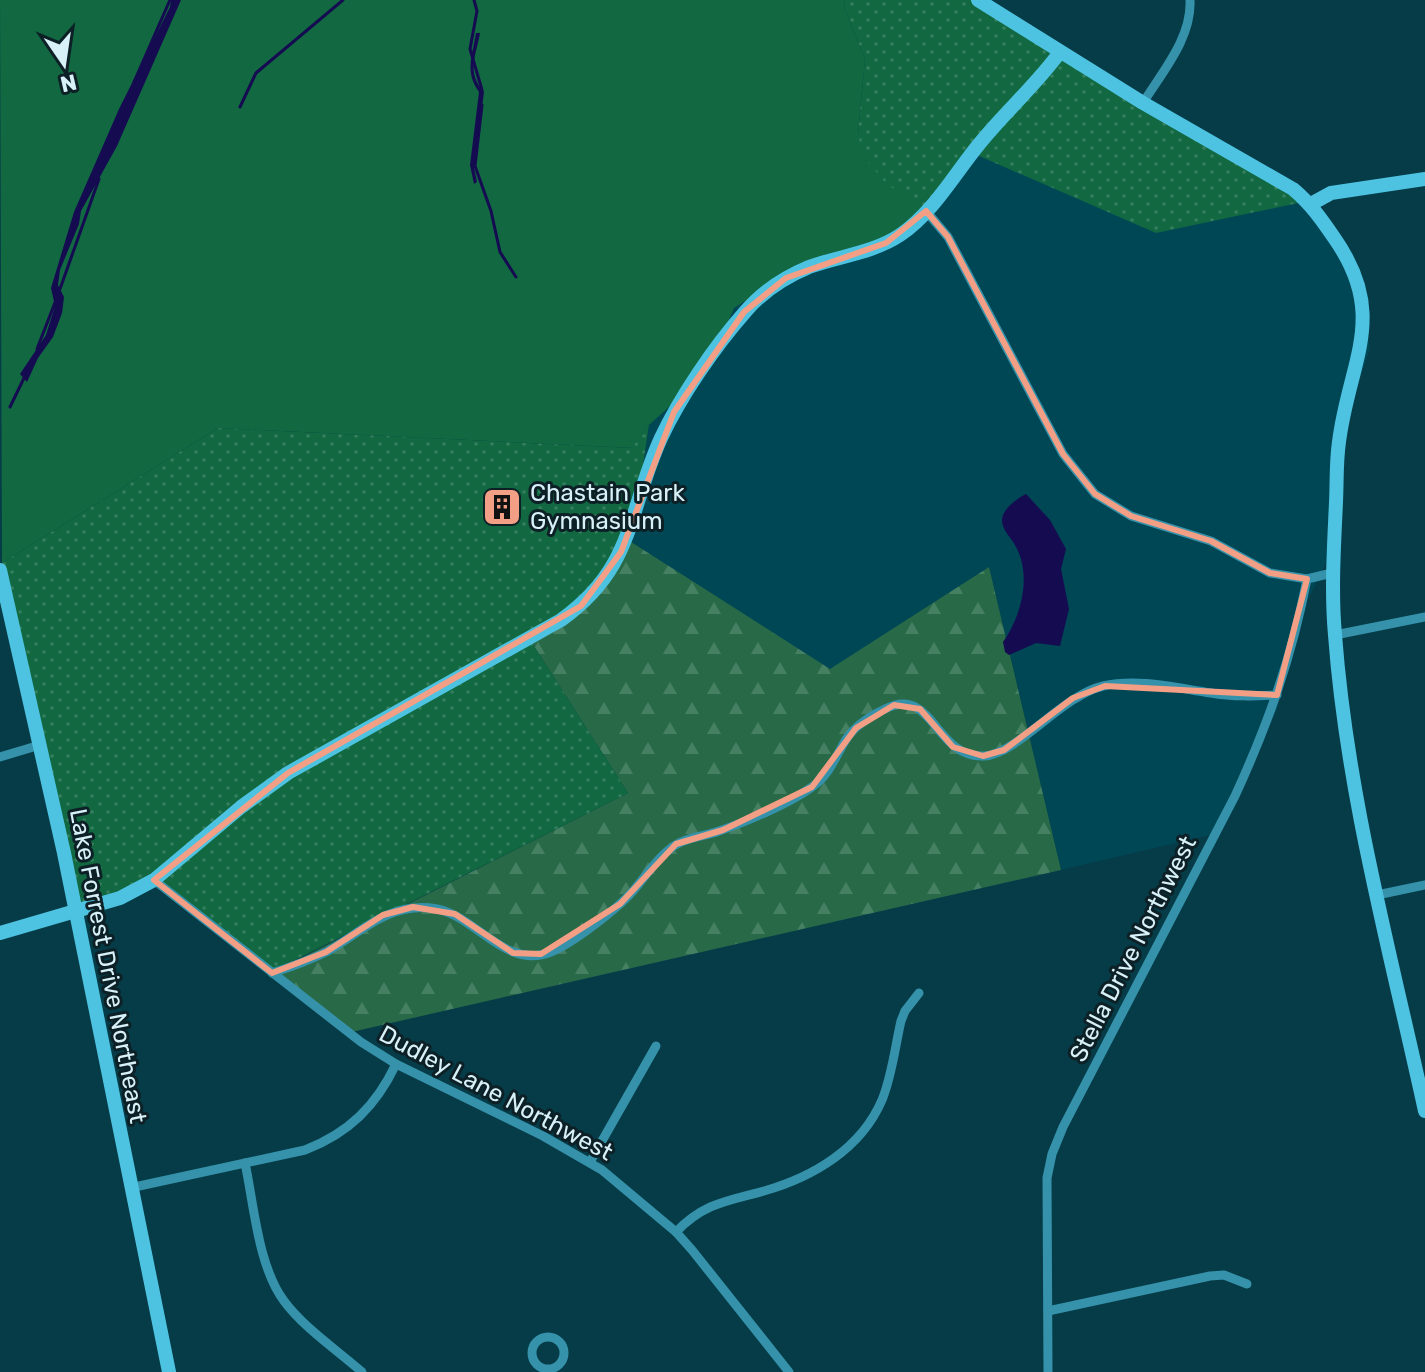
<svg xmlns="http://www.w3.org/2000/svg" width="1425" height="1372" font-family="Rubik,sans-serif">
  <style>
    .built { fill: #004756 }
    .green { fill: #116841 }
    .forest { fill: url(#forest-firs) }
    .park { fill: url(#park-dots) }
    .water { fill: #150b51 }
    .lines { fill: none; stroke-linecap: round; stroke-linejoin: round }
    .stream { stroke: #150b51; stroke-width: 3 }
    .street { stroke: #3592aa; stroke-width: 9 }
    .secondary { stroke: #4dc3e1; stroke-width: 14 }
    .marked { fill: none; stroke: #f39f85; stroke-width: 6; stroke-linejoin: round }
    .labels { text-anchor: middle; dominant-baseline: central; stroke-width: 6; stroke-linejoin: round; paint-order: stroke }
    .poi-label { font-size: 24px; fill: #d8f1f9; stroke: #0c2026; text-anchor: start }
    .street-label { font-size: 24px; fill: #d8f1f9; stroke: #0c2026 }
  </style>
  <defs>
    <pattern id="forest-firs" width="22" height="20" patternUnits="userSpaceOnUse" patternTransform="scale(2)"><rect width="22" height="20" fill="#286a48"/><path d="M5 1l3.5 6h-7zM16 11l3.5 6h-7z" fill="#468063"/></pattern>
    <pattern id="park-dots" width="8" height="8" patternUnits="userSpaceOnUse" patternTransform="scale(2)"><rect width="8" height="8" fill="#116841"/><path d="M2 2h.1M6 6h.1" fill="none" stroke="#337e5d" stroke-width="1.8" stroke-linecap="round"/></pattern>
  </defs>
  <rect width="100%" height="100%" fill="#063c48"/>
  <path class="built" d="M 969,152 L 1308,201 L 1359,280 L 1370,348 L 1345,424 L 1335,545 L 1302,612 L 1277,710 L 1218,833 L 1061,870 L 989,567 L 830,670 L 628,540 L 634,525 L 649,425 L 707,373 L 734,308 L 791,273 L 922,210 Z"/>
  <path class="green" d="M 0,0 L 845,0 L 844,7 L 865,59 L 858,134 L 922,210 L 886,240 L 791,273 L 734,308 L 707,373 L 649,425 L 633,448 L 218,428 L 2,563 Z"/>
  <path class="forest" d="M 628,540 L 830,669 L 989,567 L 1061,870 L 347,1033 L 275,971 L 628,793 L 532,643 Z"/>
  <g class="park">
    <path d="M 845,0 L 978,0 L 1308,201 L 1156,233 L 970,152 L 922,210 L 886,183 L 863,156 L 858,134 L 865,59 L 844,7 Z"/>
    <path d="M 649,425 L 634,525 L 613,573 L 532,643 L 628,793 L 275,970 L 156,879 L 79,919 L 2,563 L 218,428 L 632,448 Z"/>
  </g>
  <g class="water">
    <path d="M 171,0 L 181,0 L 117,146 L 81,211 L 79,224 L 60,270 L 58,285 L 64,297 L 62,313 L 53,337 L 38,358 L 27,382 L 20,374 L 46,335 L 55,306 L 51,288 L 74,212 L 119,109 L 170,7 Z"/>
    <path d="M 476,33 L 480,33 C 476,56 466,72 484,92 L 474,168 L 477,182 L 474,184 L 470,165 L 479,92 C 464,71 473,54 476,33 Z"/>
    <path d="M 1026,494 L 1050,520 L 1066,549 L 1061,569 L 1069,609 L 1060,646 L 1036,643 L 1009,655 L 1005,652 L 1003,642 C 1021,617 1032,576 1016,547 C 1012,538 1002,531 1002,520 C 1002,509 1018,498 1026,494 Z"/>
  </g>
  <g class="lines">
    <g class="stream">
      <path d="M 474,0 L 477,11 L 470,49 L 482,90"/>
      <path d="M 134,82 L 170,0"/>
      <path d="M 482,105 L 475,166 L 491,211 L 500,252 L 516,277"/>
      <path d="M 240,107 L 256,73 L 343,0"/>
      <path d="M 60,289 L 99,179"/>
      <path d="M 37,349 L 56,300"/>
      <path d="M 10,407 L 24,378"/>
    </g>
    <g class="street">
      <path d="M 1143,103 C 1162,72 1192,38 1190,0"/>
      <path d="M 926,211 L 948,237 L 1063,454 L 1095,494 L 1131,516 L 1211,541 L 1270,573 L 1307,579 L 1332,573"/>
      <path d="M 1335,635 L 1425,617"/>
      <path d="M 0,757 L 40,745"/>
      <path d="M 154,880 L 361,1042 L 396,1064 L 543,1136 L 602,1170 L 676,1232 L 692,1250 L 789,1372"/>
      <path d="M 1377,895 L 1425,885"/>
      <path d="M 272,973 C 291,967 310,960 328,951 C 363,931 387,904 431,908 C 475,912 503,971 551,952 C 573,943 617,909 633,891 C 647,875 660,853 679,843 C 692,836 706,836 719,831 C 746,822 790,803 812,787 C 830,775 836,755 847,738 C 856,725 870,716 885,709 C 933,684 935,759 984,756 C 1018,754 1061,696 1103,686 C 1138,678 1176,688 1211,693 C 1233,697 1255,696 1277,695"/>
      <path d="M 590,1162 L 656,1046"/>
      <path d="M 245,1163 C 254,1205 258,1266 284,1301 C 304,1328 337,1350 362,1372"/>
      <path d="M 130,1188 L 305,1150 C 349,1133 376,1106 396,1064"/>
      <path d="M 676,1232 C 704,1203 727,1201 764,1191 C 813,1177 861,1149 882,1100 C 892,1076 895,1047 901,1021 L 905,1011 L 919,993"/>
      <path d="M 1048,1311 L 1210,1276 L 1224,1275 L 1247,1284"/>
      <circle cx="548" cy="1353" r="16"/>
      <path d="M 1048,1372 L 1047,1178 L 1052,1154 L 1063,1127 L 1235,796 C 1268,724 1292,657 1307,579"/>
    </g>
    <g class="secondary">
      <path d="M 978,0 L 1143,103 L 1293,189 C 1311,204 1322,220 1335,239 C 1389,317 1349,361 1339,442 C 1336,462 1337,482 1336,502 C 1334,547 1331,591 1335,635 C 1347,796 1391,954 1425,1111"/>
      <path d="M 1311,204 L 1331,193 L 1425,179"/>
      <path d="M 0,570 L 64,853 L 169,1372"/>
      <path d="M 0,933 L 120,898 L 154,880 L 241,807 L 288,773 L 561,620 C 635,567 627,513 661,438 C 680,397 715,346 745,312 C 762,292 785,277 809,267 C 839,256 873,253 900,235 C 933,213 955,173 980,143 C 1005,112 1036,85 1060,52"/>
    </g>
  </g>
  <path class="marked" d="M 926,211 L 948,237 L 1063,454 L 1095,494 L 1131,516 L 1211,541 L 1270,573 L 1307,579 L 1277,695 L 1105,686 L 1073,698 L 1004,750 L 983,756 L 953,747 L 920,709 L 894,705 L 856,728 L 812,787 L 723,830 L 676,844 L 620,904 L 541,954 L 513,953 L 455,914 L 413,907 L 383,915 L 326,952 L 272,973 L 154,880 L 288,773 L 581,606 L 621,552 L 674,412 L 744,312 L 786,278 L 886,243 Z"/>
  <defs>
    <g id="building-square" transform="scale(2)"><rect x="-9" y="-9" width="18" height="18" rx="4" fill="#f39f85" stroke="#0c2026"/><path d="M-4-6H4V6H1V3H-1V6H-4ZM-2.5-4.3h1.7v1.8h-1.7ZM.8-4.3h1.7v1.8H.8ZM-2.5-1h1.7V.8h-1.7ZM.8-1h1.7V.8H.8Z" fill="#111"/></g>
  </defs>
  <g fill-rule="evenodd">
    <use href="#building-square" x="502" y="507"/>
  </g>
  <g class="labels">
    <g class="poi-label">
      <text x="530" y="493">Chastain Park<tspan x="530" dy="28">Gymnasium</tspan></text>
    </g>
    <g class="street-label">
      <text transform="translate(1133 949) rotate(-63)">Stella Drive Northwest</text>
      <text transform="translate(108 966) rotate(79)">Lake Forrest Drive Northeast</text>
      <text transform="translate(496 1093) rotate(28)">Dudley Lane Northwest</text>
    </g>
  </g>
  <g transform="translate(64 64) rotate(167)" stroke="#0c2026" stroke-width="6" paint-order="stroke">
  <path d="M0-6L14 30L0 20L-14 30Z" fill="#d8f1f9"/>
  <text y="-12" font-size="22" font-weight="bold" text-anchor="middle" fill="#d8f1f9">N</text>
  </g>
</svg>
